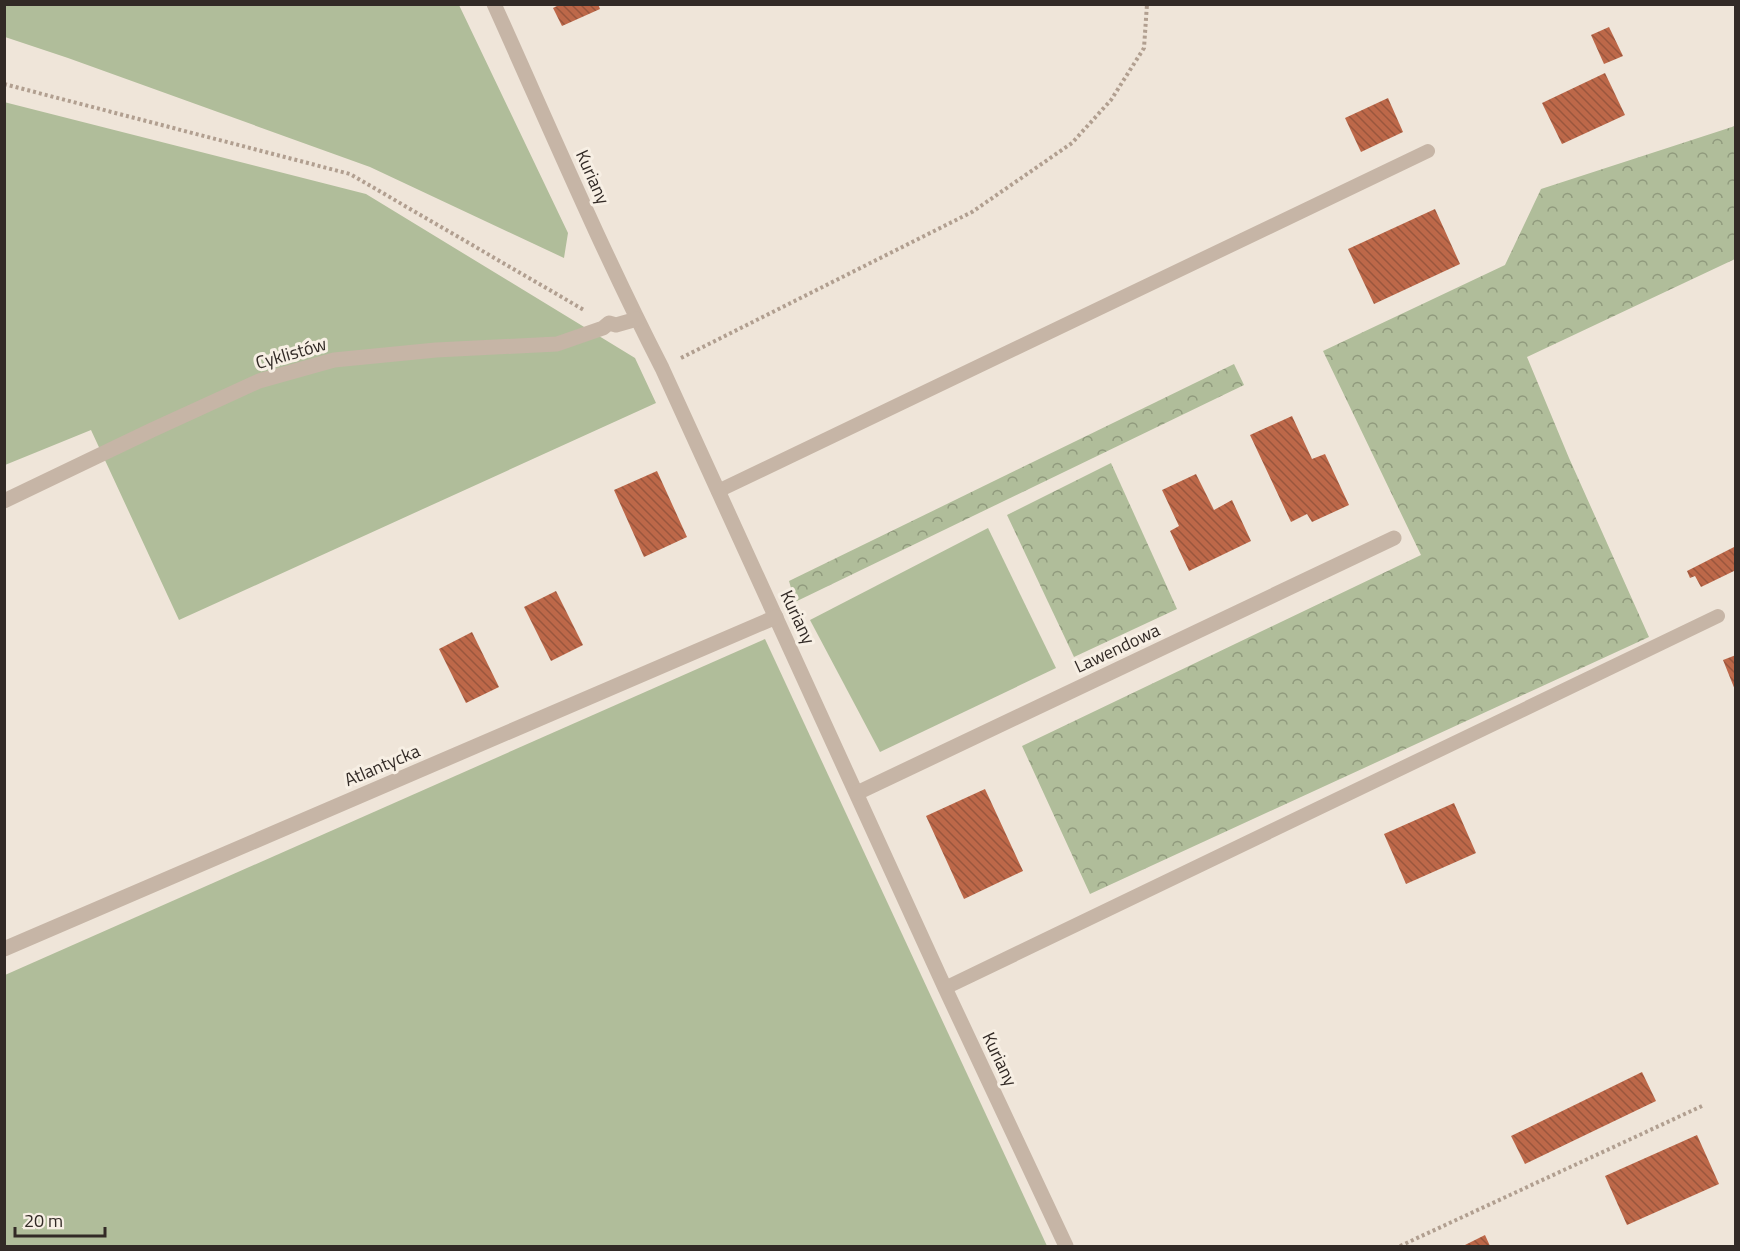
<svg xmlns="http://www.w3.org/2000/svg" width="1740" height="1251" font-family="'Titillium Web',sans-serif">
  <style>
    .green { fill: #b0bd9a }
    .forest { fill: url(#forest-crowns) }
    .building { fill: url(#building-back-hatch) }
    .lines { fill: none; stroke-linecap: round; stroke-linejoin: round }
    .path { stroke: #b19f90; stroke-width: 4; stroke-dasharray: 3 3; stroke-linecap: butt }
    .service { stroke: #c6b5a6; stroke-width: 14 }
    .minor { stroke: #c6b5a6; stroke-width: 15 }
    .labels { text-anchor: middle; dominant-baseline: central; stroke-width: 6; stroke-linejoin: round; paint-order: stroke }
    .street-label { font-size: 18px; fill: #322a26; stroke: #f7efe4 }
  </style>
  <defs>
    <pattern id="forest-crowns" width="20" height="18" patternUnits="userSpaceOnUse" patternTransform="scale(1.5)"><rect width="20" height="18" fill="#b0bd9a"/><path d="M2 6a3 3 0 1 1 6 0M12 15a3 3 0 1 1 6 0" fill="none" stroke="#909a7d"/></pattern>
    <pattern id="building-back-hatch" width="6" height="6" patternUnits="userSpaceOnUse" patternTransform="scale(1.5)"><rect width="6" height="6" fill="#bd6849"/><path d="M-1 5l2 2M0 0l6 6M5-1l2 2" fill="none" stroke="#9a563d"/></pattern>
  </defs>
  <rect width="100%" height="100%" fill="#efe5d9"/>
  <g class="green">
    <path d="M 5,4 L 459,5 L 568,233 L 564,258 L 370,167 L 68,58 L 5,37 Z"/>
    <path d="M 4,102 L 366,194 L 635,358 L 656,403 L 179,620 L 91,430 L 5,465 Z"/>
    <path d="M 988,528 L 1056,668 L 880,752 L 810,620 Z"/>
    <path d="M 765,639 L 1047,1246 L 5,1246 L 5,975 Z"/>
  </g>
  <g class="forest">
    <path d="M 1735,126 L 1735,259 L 1527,357 L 1569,458 L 1649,637 L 1090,894 L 1022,746 L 1421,555 L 1323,351 L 1505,265 L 1541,189 Z"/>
    <path d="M 1234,364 L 1244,385 L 795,602 L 789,581 Z"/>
    <path d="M 1111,463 L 1177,609 L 1074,657 L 1007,515 Z"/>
  </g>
  <g class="building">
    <path d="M 556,4 L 598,4 L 600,9 L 562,26 L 553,8 L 557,6 Z"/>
    <path d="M 1609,27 L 1623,56 L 1604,64 L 1591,35 Z"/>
    <path d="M 1605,73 L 1625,115 L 1562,144 L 1542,103 Z"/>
    <path d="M 1388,98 L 1403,132 L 1361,152 L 1345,118 Z"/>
    <path d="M 1435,209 L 1460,264 L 1374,304 L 1348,249 Z"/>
    <path d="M 1292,416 L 1312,459 L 1325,454 L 1349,505 L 1312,522 L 1307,514 L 1291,522 L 1250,435 Z"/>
    <path d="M 657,471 L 687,537 L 644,557 L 614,490 Z"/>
    <path d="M 1196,474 L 1214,510 L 1232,500 L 1251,541 L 1189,571 L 1170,531 L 1179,526 L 1162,490 Z"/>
    <path d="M 1736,546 L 1736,570 L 1701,587 L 1695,576 L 1690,578 L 1687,571 Z"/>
    <path d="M 556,591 L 583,645 L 551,661 L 524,607 Z"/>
    <path d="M 472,632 L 499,687 L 466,703 L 439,649 Z"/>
    <path d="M 1736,655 L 1736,690 L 1735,690 L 1723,660 Z"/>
    <path d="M 985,789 L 1023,871 L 964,899 L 926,816 Z"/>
    <path d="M 1454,803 L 1476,853 L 1406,884 L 1384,834 Z"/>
    <path d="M 1642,1072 L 1656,1101 L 1525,1164 L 1511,1136 Z"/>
    <path d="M 1697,1135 L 1719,1184 L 1627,1225 L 1605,1176 Z"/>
    <path d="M 1485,1235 L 1490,1246 L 1463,1246 Z"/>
  </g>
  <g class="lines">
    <g class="path">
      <path d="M 4,84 L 350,174 L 584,310"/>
      <path d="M 681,358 L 972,212 L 1072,143 L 1111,100 L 1144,48 L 1147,4"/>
      <path d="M 1400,1246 L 1702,1106"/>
    </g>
    <g class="service">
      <path d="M 718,491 L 1428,151"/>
      <path d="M 945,988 L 1718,616"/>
    </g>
    <g class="minor">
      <path d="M 494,4 C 549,126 601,249 662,368 L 945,988 L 1066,1246"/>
      <path d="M 4,501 L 152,430 L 259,381 L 334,360 L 436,350 L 557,344 L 603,328 L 609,323 L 616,325 L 637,319"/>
      <path d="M 857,793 L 1394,538"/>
      <path d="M 4,949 L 776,617"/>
    </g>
  </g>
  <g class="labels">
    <g class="street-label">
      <text transform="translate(593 177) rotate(66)">Kuriany</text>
      <text transform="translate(291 353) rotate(-16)">Cyklistów</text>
      <text transform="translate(798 617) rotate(65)">Kuriany</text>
      <text transform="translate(1117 648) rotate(-25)">Lawendowa</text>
      <text transform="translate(382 765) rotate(-23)">Atlantycka</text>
      <text transform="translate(1000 1059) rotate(65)">Kuriany</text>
    </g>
  </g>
  <rect width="1740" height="1251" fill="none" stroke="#322a26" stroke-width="12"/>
  <path d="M15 1227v9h90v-9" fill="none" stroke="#322a26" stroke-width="3"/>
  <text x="24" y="1227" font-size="18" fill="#322a26" stroke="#f7efe4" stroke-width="4.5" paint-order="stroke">20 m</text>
</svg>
